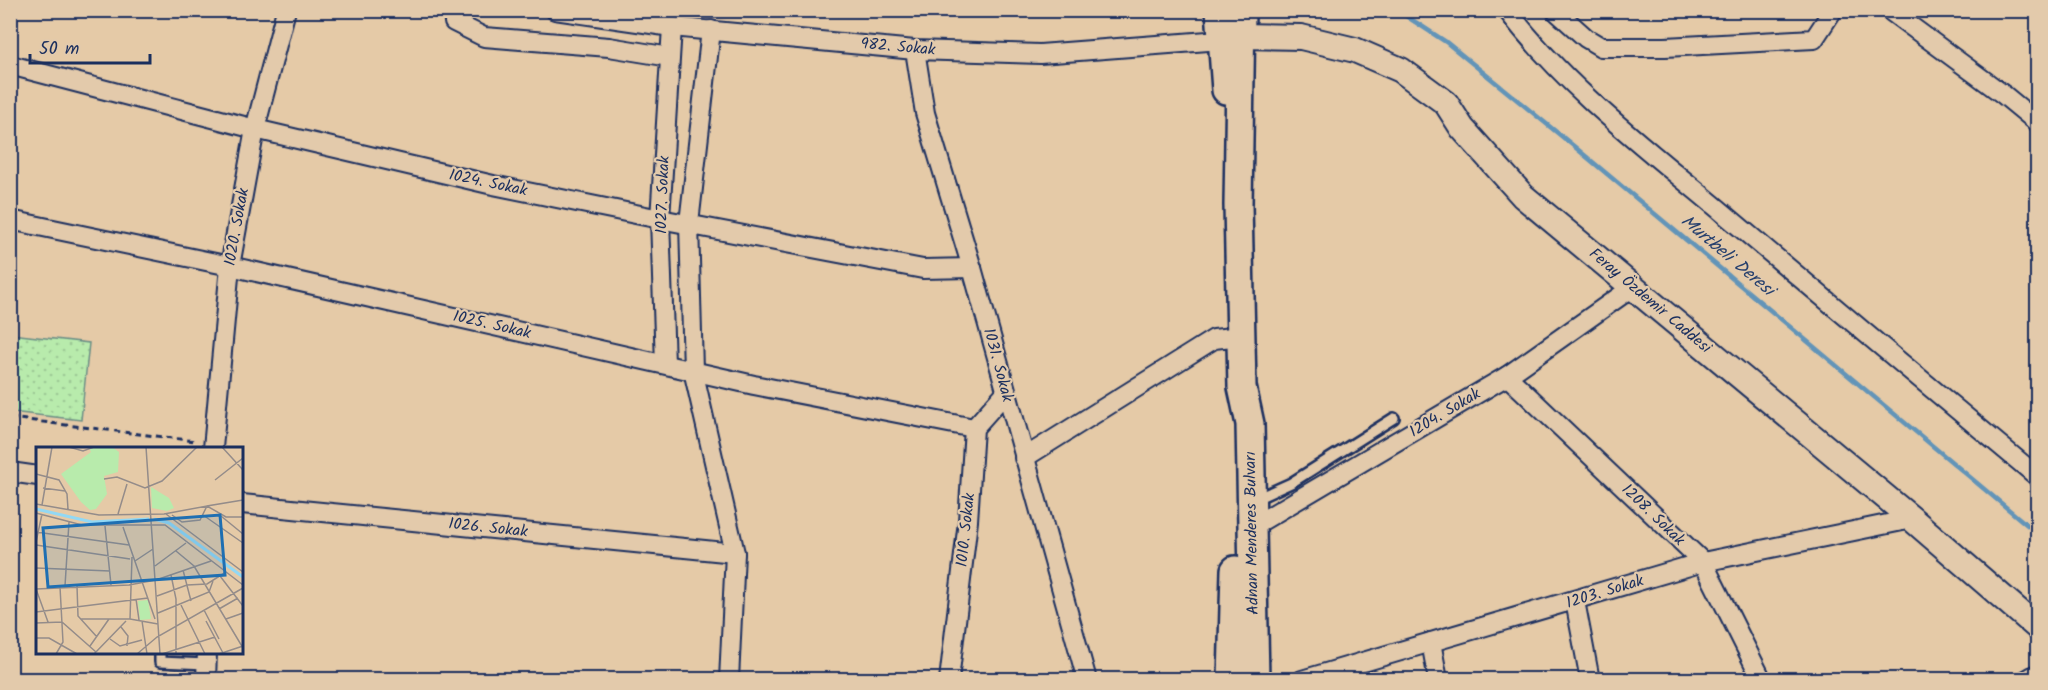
<svg xmlns="http://www.w3.org/2000/svg" width="2048" height="690" font-family="Kalam,sans-serif">
  <style>
    .grass { fill: url(#grass-dots); stroke: #6a8d85; stroke-width: 1.5 }
    .lines { fill: none; stroke-linecap: round; stroke-linejoin: round }
    .stream { stroke: #6294b8; stroke-width: 4.5 }
    .lane-casing { stroke: #1b2f5e; stroke-width: 14 }
    .street-casing { stroke: #1b2f5e; stroke-width: 22 }
    .secondary-casing { stroke: #1b2f5e; stroke-width: 28 }
    .primary-casing { stroke: #1b2f5e; stroke-width: 32 }
    .path { stroke: #1b2f5e; stroke-width: 3; stroke-dasharray: 6 4.5; stroke-linecap: butt }
    .lane { stroke: #e3caab; stroke-width: 9 }
    .street { stroke: #e3caab; stroke-width: 18 }
    .secondary { stroke: #e3caab; stroke-width: 24 }
    .primary { stroke: #e3caab; stroke-width: 27 }
    .labels { text-anchor: middle; dominant-baseline: central; stroke-width: 4.5; stroke-linejoin: round; paint-order: stroke }
    .street-label { font-size: 16px; fill: #1b2f5e; stroke: #e3caab }
    .water-label { font-size: 18px; font-style: italic; fill: #27406d; stroke: #e3caab }
    .inset-river { fill: none; stroke: #92d8f4; stroke-width: 3 }
    .inset-road { fill: none; stroke: #948c8a; stroke-width: 1.5 }
    .view { fill: #1f6fb2; fill-opacity: 0.15; stroke: #1f6fb2; stroke-width: 3 }
    .inset-edge { fill: none; stroke: #1b2f5e; stroke-width: 3 }
  </style>
  <defs>
    <pattern id="grass-dots" width="8" height="8" patternUnits="userSpaceOnUse" patternTransform="scale(1.5)"><rect width="8" height="8" fill="#b8ebac"/><path d="M2 2h.1M6 6h.1" fill="none" stroke="#9eca96" stroke-width="1.8" stroke-linecap="round"/></pattern>
  </defs>
  <rect width="100%" height="100%" fill="#e5caa7"/>
  <filter id="ink" filterUnits="userSpaceOnUse"><feTurbulence type="fractalNoise" baseFrequency=".0167" numOctaves="2"/><feDisplacementMap in="SourceGraphic" scale="12" xChannelSelector="R" yChannelSelector="G"/><feConvolveMatrix kernelMatrix="1 2 1 2 8 2 1 2 1" color-interpolation-filters="sRGB"/></filter>
  <g filter="url(#ink)">
    <path class="grass" d="M 11,334 L 89,343 L 81,420 L 11,412 Z"/>
    <g class="lines">
      <path class="stream" d="M 1391,10 L 1403,14 L 1446,42 L 1576,148 L 2038,534"/>
      <g class="lane-casing">
        <g id="lane">
          <path d="M 1256,499 L 1291,483 L 1394,418"/>
          <path d="M 160,652 L 160,662 L 207,664"/>
        </g>
      </g>
      <g class="street-casing">
        <g id="street">
          <path d="M 453,10 L 454,22 L 484,37 L 609,47 L 670,57"/>
          <path d="M 555,10 L 672,27 L 915,50 L 1040,54 L 1221,40"/>
          <path d="M 1507,10 C 1567,89 1647,149 1722,212 C 1827,301 1932,389 2038,477"/>
          <path d="M 1555,10 L 1586,38 L 1601,47 L 1665,47 L 1814,39 L 1833,10"/>
          <path d="M 1889,10 L 2004,95 L 2038,123"/>
          <path d="M 711,30 L 689,223 L 693,370 L 735,553 L 729,680"/>
          <path d="M 915,50 L 925,113 L 972,268 L 1087,680"/>
          <path d="M 10,65 L 255,129 L 493,185 L 660,219 L 923,269 L 972,268"/>
          <path d="M 10,220 L 230,266 L 754,385 L 974,428"/>
          <path d="M 665,364 L 660,219 L 672,27"/>
          <path d="M 1507,376 L 1703,562 L 1762,680"/>
          <path d="M 213,448 L 230,266 L 255,129 L 286,10"/>
          <path d="M 1024,458 L 1214,339 L 1241,336"/>
          <path d="M 10,472 L 38,476"/>
          <path d="M 242,504 L 735,553"/>
          <path d="M 1250,528 L 1507,376 L 1633,287"/>
          <path d="M 1575,601 L 1590,680"/>
          <path d="M 1431,642 L 1438,680"/>
          <path d="M 206,680 L 207,652"/>
          <path d="M 949,680 L 968,521 L 974,428 L 1006,392"/>
          <path d="M 1302,680 L 1703,562 L 1912,519"/>
          <path d="M 2026,680 L 2038,673"/>
        </g>
      </g>
      <g class="secondary-casing">
        <path id="secondary" d="M 1223,39 L 1241,36 L 1301,37 L 1355,50 L 1401,70 L 1446,103 L 1462,128 L 1523,196 L 1912,519 L 2038,628"/>
      </g>
      <g class="primary-casing">
        <g id="primary">
          <path d="M 1220,10 L 1226,90"/>
          <path d="M 1241,10 L 1238,205 L 1242,387 L 1250,424 L 1255,680"/>
          <path d="M 1232,680 L 1235,570"/>
        </g>
      </g>
      <path class="path" d="M 10,418 L 196,441"/>
      <use href="#lane" class="lane"/>
      <use href="#street" class="street"/>
      <use href="#secondary" class="secondary"/>
      <use href="#primary" class="primary"/>
    </g>
  </g>
  <g class="labels">
    <g class="street-label">
      <text transform="translate(898 47) rotate(5)">982. Sokak</text>
      <text transform="translate(488 183) rotate(12)">1024. Sokak</text>
      <text transform="translate(663 195) rotate(-88)">1027. Sokak</text>
      <text transform="translate(237 227) rotate(-80)">1020. Sokak</text>
      <text transform="translate(1650 301) rotate(40)">Feray Özdemir Caddesi</text>
      <text transform="translate(492 325) rotate(13)">1025. Sokak</text>
      <text transform="translate(998 365) rotate(75)">1031. Sokak</text>
      <text transform="translate(1445 413) rotate(-31)">1204. Sokak</text>
      <text transform="translate(1653 515) rotate(44)">1208. Sokak</text>
      <text transform="translate(488 528) rotate(6)">1026. Sokak</text>
      <text transform="translate(966 530) rotate(-84)">1010. Sokak</text>
      <text transform="translate(1252 533) rotate(-91)">Adnan Menderes Bulvarı</text>
      <text transform="translate(1605 592) rotate(-17)">1203. Sokak</text>
    </g>
    <g class="water-label">
      <text transform="translate(1727 256) rotate(40)">Murtbeli Deresi</text>
    </g>
  </g>
  <g transform="translate(36 447)">
    <rect width="207" height="207" fill="#e5caa7"/>
    <path d="M 36,0 L 76,0 L 83,5 L 82,25 L 68,29 L 71,47 L 60,62 L 54,63 L 45,55 L 25,27 L 55,5 L 53,1 Z" fill="#b8ebac"/>
    <path d="M 115,40 L 133,51 L 138,61 L 131,64 L 116,61 Z" fill="#b8ebac"/>
    <path d="M 112,153 L 115,172 L 104,173 L 102,154 Z" fill="#b8ebac"/>
    <path class="inset-river" d="M 0,62 L 56,75 L 113,72M 118,72 L 133,76 L 207,130"/>
    <path class="inset-road" d="M 33,0 L 47,4 L 58,0M 110,0 L 124,207M 186,0 L 207,23M 0,27 L 23,33 L 31,47 L 32,62M 68,32 L 81,30 L 109,41 L 126,34 L 161,0M 179,33 L 207,11M 7,41 L 29,44M 0,57 L 63,68 L 128,67 L 171,59 L 190,70 L 207,70M 6,58 L 16,0M 0,66 L 46,78 L 129,78 L 207,138M 82,67 L 91,37M 130,67 L 207,125M 136,68 L 146,75 L 164,73 L 171,59 L 207,53M 167,68 L 207,96M 185,69 L 207,87M 69,79 L 75,138M 87,80 L 119,172M 0,85 L 93,98M 0,95 L 6,67M 0,98 L 94,112M 140,104 L 158,119 L 207,201M 99,114 L 117,102M 119,119 L 150,96M 0,121 L 74,124M 147,123 L 155,154M 135,128 L 140,152 L 140,207M 184,129 L 207,159M 120,133 L 175,114M 29,139 L 33,75M 41,139 L 42,169 L 61,190M 0,142 L 12,175M 0,142 L 93,138 L 120,133M 121,149 L 151,138 L 171,137 L 190,125M 100,152 L 103,173M 145,158 L 169,207M 183,162 L 202,151M 168,163 L 183,192M 0,165 L 112,151M 122,166 L 173,145 L 177,134M 45,172 L 94,172 L 122,177M 94,172 L 96,110M 190,172 L 207,166M 106,174 L 111,207M 170,174 L 187,206M 0,176 L 26,175 L 60,205M 85,180 L 92,189 L 91,199M 0,191 L 13,191 L 41,207M 74,192 L 84,199 L 106,193M 54,199 L 73,172M 20,207 L 27,195 L 24,140M 58,207 L 90,174M 101,207 L 121,190 L 207,141M 126,207 L 179,190M 183,207 L 207,199"/>
    <path class="view" d="M 184,68 L 189,128 L 12,140 L 7,81 Z"/>
    <rect width="207" height="207" class="inset-edge"/>
  </g>
  <rect width="2048" height="690" fill="none" stroke="#e3caab" stroke-width="36"/>
  <rect x="18" y="18" width="2012" height="654" fill="none" stroke="#1b2f5e" stroke-width="2" filter="url(#ink)"/>
  <path d="M30 54v9h120v-9" fill="none" stroke="#1b2f5e" stroke-width="3"/>
  <text x="39" y="54" font-size="18" fill="#1b2f5e" stroke="#e3caab" stroke-width="4.5" paint-order="stroke">50 m</text>
</svg>
